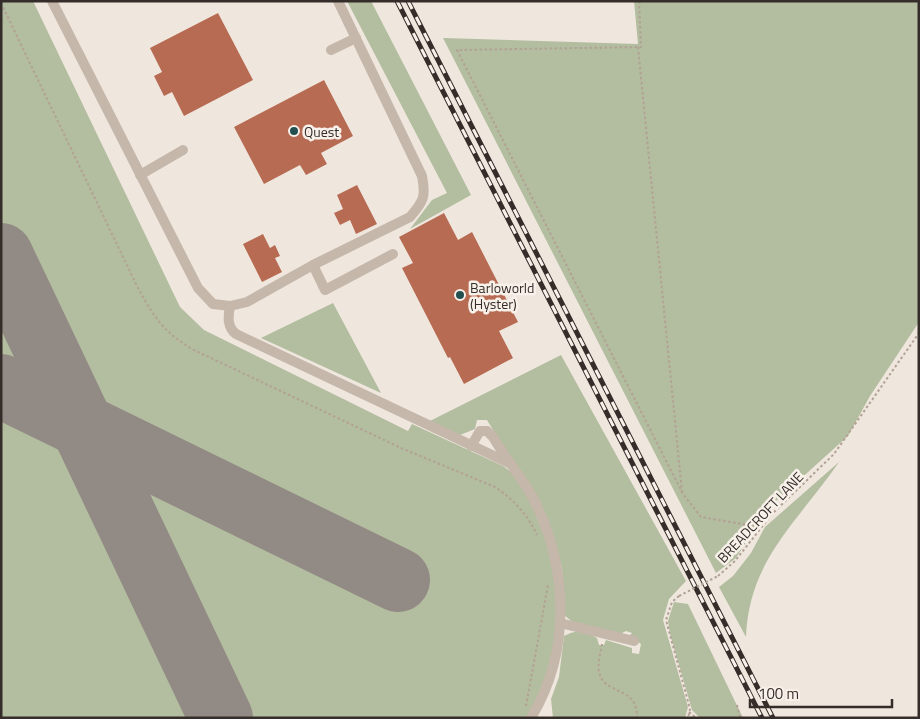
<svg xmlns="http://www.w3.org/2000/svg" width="920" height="719" font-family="'Titillium Web',sans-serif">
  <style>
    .green { fill: #b3bd9f }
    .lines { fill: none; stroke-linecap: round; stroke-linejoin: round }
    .runway { stroke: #928a84; stroke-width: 64 }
    .building { fill: #b86b53 }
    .path { stroke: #b2a195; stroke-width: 2; stroke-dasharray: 2.5 2.5; stroke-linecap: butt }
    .minor { stroke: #c6b7ab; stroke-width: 10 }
    .rail-casing { stroke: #352d29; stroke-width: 5 }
    .rail { stroke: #f8f1ea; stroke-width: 3; stroke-dasharray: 9; stroke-linecap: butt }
    .path-bridge { stroke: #b2a195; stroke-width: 2; stroke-dasharray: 2.5 2.5; stroke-linecap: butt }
    .poi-dot { fill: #244f51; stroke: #f8f1ea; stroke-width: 2 }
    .labels { text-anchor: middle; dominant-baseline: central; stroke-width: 5; stroke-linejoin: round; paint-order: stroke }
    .poi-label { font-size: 14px; fill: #352d29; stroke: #f8f1ea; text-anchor: start }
    .street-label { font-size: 14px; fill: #352d29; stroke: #f8f1ea }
  </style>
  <rect width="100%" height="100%" fill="#efe7de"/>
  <g class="green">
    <path d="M 1,1 L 33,1 L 180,307 L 204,330 L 408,431 L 412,424 L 503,466 C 519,476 526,493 534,509 C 560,560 566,629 544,683 C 539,695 533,706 527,718 L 1,718 Z"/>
    <path d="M 347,1 L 371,1 L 471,195 L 410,229 L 432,200 L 447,193 Z"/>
    <path d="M 634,1 L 919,1 L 919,322 L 870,396 L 848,436 L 766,510 L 736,558 L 716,573 L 443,38 L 638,44 Z"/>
    <path d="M 333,303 L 381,393 L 261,338 Z"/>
    <path d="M 561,355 L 686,581 L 669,599 L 663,620 L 688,707 L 685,718 L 553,718 L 551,699 L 559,677 L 564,636 C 576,629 585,631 597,638 L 599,645 L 604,645 L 606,640 L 632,648 L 632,653 L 639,654 L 641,644 L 629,636 L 632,633 L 626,631 L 620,634 L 575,624 L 564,615 L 562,568 L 546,519 L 487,420 L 477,420 L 475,429 L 460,435 L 428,422 Z"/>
    <path d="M 839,462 C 798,522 749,559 746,637 L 719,587 L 733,576 L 751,553 L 765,527 Z"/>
    <path d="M 674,602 L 688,604 L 743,718 L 700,718 L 692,710 L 670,634 L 668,621 Z"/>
  </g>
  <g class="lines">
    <g class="runway">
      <path d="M 1,255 L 221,718"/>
      <path d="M 1,386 L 398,580"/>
    </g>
  </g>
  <g class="building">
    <path d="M 218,13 L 253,80 L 184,116 L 172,92 L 164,96 L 154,76 L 162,72 L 150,48 Z"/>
    <path d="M 324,80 L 353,136 L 321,153 L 327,164 L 306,175 L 300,165 L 264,184 L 234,127 Z"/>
    <path d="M 357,185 L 377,224 L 356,234 L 350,220 L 340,225 L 334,213 L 343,209 L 337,195 Z"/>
    <path d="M 444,213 L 458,240 L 472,232 L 518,322 L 499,331 L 513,358 L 464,384 L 450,357 L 448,358 L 402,268 L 413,263 L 399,237 Z"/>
    <path d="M 263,234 L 270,248 L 275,245 L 280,256 L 275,258 L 282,272 L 262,282 L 243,244 Z"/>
  </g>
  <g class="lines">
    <g class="path">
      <path d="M 639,1 L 641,47 L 457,50 L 683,494 L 701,517 L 760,527"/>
      <path d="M 1,3 L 137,286 C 153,316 164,333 194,350 L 401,448 L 495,487 C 513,499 528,515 537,535"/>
      <path d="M 638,47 L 682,492"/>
      <path d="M 718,576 L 735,561 L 772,514 L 834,454 L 919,333"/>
      <path d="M 679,596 L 672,602 L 666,620 L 690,709 L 688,718"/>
      <path d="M 602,644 C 601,652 597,663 599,672 C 604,696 638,685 637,718"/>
      <path d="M 737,705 L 740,718"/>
      <path d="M 526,706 L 548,585"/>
      <path d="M 689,712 L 696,718"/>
    </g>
    <g class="minor">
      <path d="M 52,1 L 198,288 L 213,304 L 230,306 L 247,302 L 313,265 L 410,217 C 424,201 426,196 422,176 L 338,1"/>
      <path d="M 331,50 L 356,38"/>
      <path d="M 140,175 L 183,150"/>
      <path d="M 313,265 L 325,290 L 393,254"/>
      <path d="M 230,306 C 228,317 227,327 236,334 L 511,464"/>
      <path d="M 471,446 L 480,431 L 487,431 L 493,437 C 505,458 521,476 533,498 C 568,567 572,650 531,718"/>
      <path d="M 560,623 L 634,641"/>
    </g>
    <g class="rail-casing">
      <g id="rail">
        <path d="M 397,1 L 762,718"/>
        <path d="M 408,1 L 773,718"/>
      </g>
    </g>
    <use href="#rail" class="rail"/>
    <path class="path-bridge" d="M 679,596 L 718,576"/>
  </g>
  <g class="poi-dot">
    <circle cx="294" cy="131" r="5"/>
    <circle cx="460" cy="295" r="5"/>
  </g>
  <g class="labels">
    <g class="poi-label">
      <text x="304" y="131">Quest</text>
      <text x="470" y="287">Barloworld<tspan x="470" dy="16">(Hyster)</tspan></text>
    </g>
    <g class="street-label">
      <text transform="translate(760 517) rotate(-47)">BREADCROFT LANE</text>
    </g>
  </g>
  <rect width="920" height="719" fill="none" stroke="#352d29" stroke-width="5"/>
  <path d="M750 699v8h142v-8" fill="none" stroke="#352d29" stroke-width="2.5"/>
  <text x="758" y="699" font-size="15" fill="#352d29" stroke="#f8f1ea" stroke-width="4" paint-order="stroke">100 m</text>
</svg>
